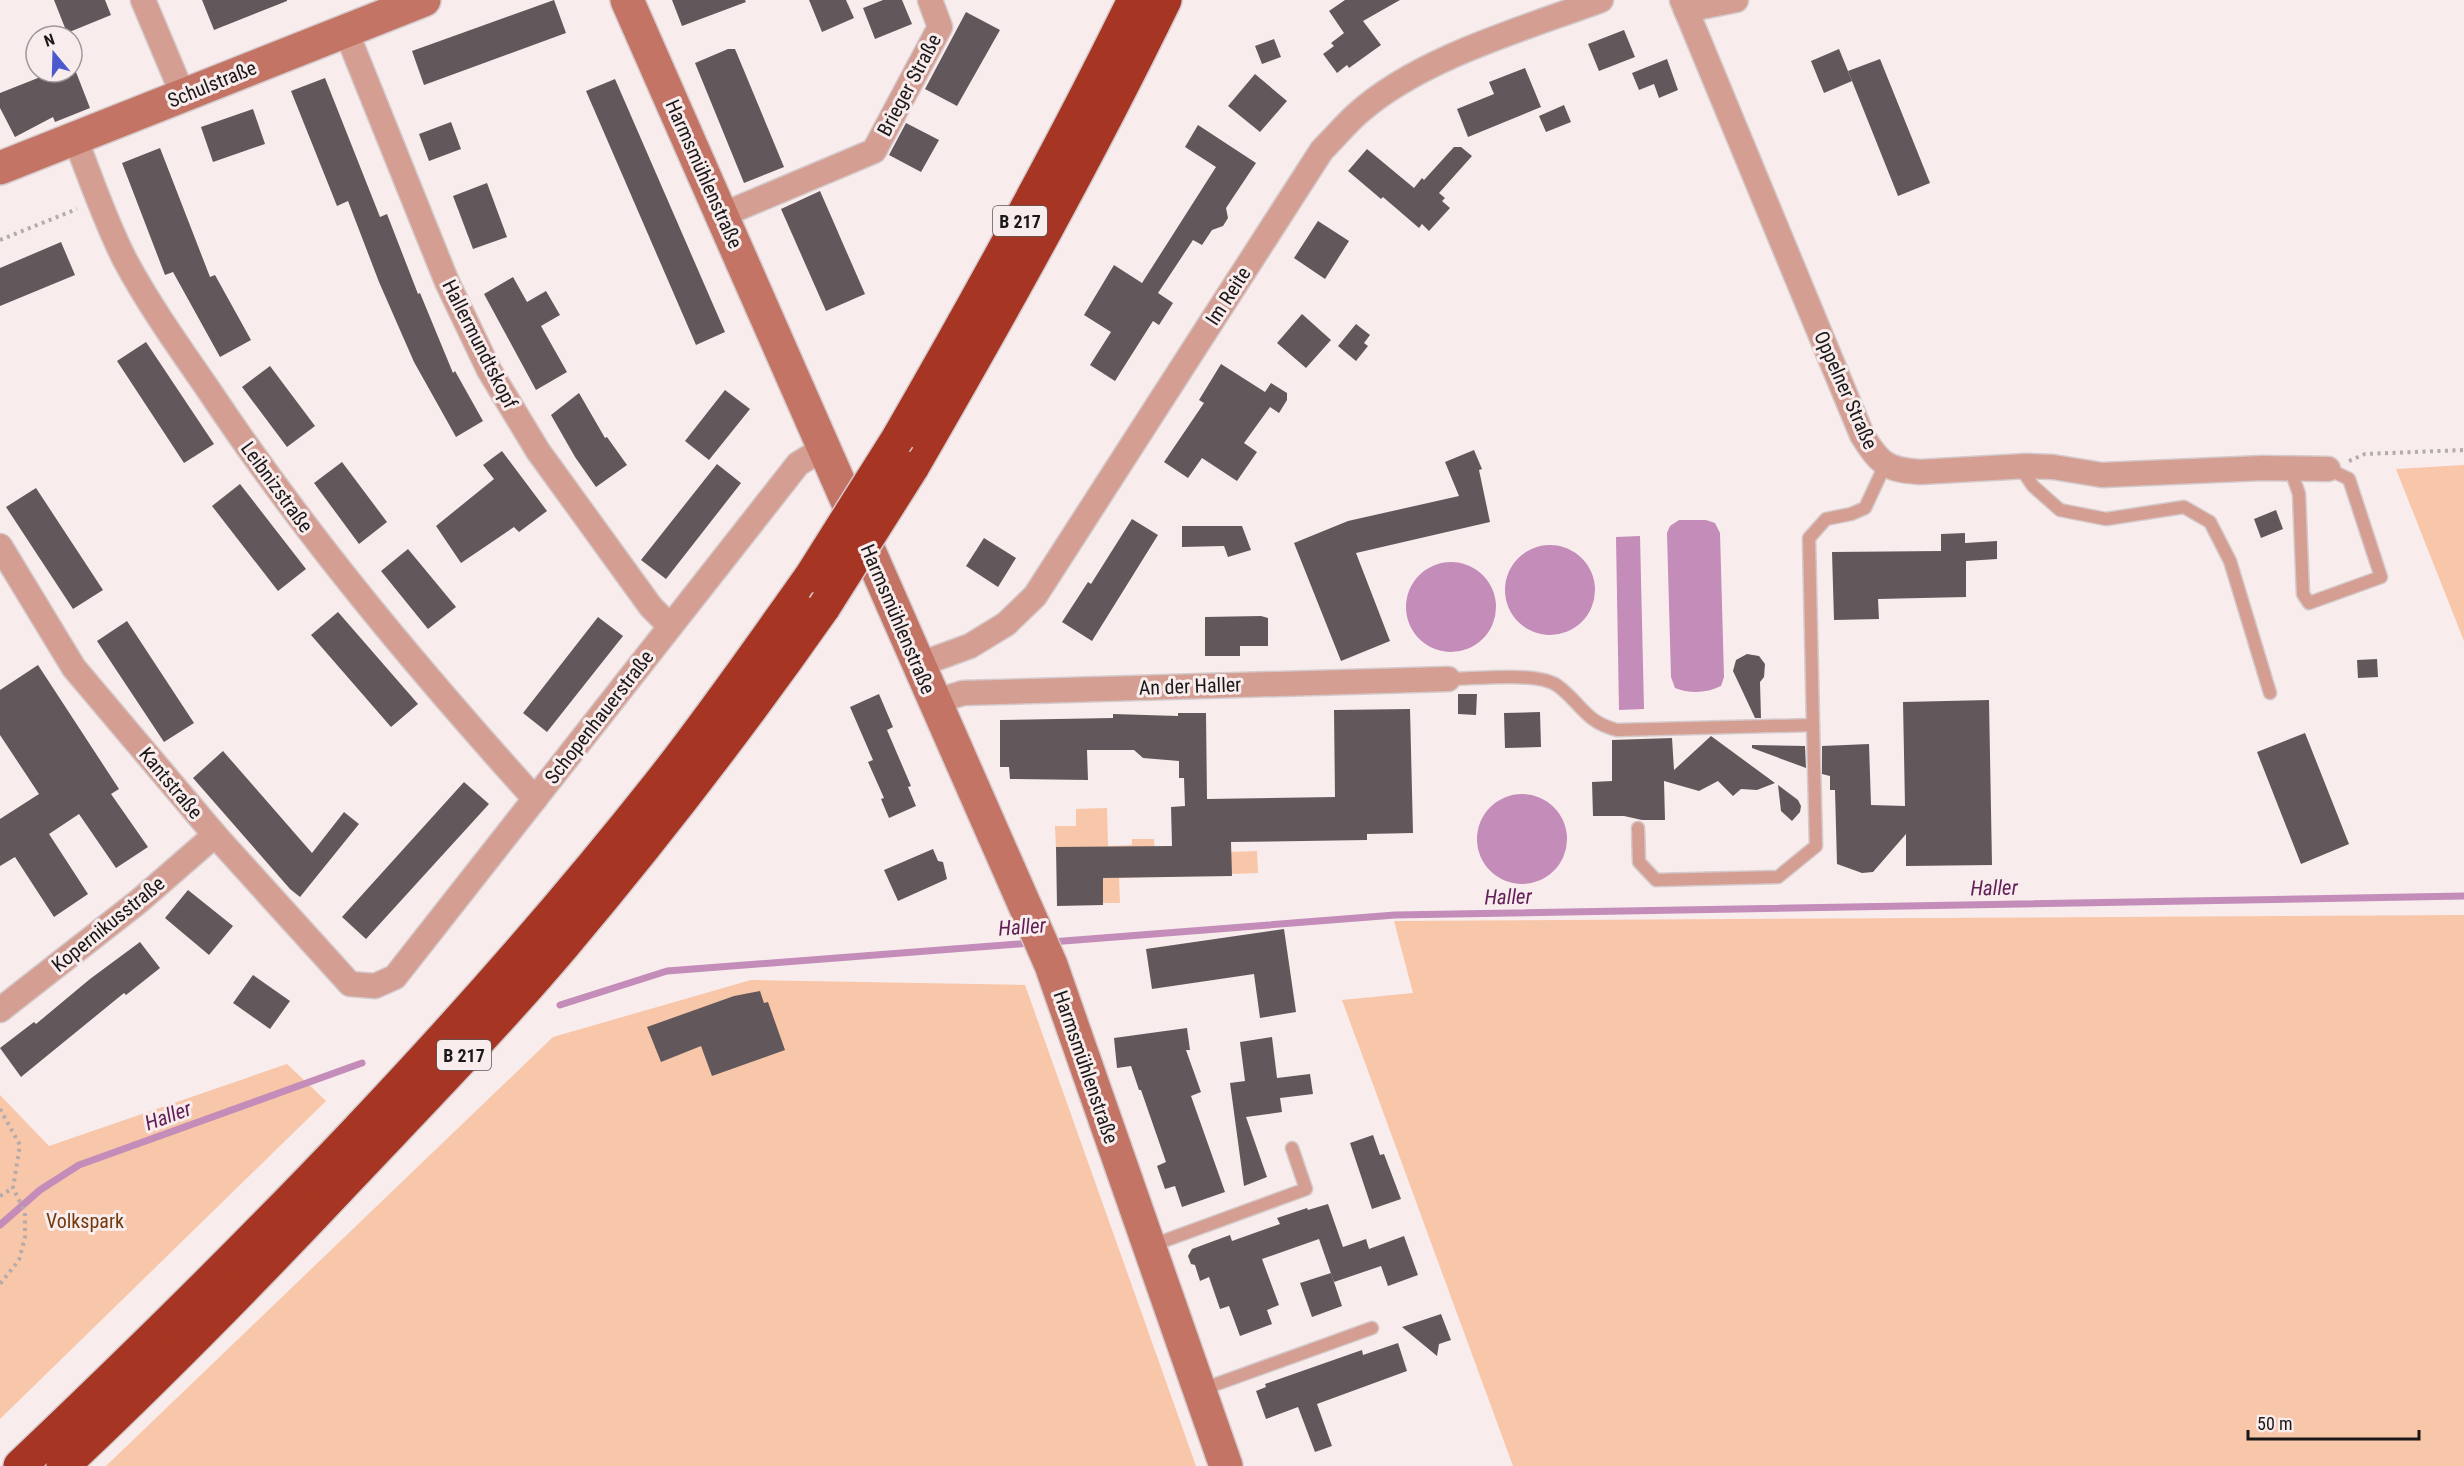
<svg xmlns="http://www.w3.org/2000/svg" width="2464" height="1466" font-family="'Roboto Condensed',sans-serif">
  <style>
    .green { fill: #f8c6a8 }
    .water { fill: #c38cb9 }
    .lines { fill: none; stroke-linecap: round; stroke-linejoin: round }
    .stream { stroke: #c38cb9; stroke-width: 7 }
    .building { fill: #62585c }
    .lane-casing { stroke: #d5cacb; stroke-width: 15 }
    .street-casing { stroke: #d5cacb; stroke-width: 27 }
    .secondary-casing { stroke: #d5cacb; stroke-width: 36 }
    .highway-casing { stroke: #d5cacb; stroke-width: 36 }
    .path { stroke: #b4abab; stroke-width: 4; stroke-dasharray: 3 4.5; stroke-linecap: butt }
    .lane { stroke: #d49e92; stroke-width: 12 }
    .street { stroke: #d49e92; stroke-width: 24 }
    .secondary { stroke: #c37465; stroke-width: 33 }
    .highway { stroke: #a63623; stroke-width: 33 }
    .highway-bridge-casing { stroke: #d5cacb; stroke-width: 36; stroke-linecap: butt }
    .highway-bridge { stroke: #a63623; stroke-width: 33 }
    .labels { text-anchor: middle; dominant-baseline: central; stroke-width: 6; stroke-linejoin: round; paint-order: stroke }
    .shield { fill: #f8eced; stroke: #5e5858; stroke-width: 1.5 }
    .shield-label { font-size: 18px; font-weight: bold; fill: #1c1818 }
    .street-label { font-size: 20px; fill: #1c1818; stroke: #f8eced }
    .park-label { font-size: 20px; fill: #733a10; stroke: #f8eced }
    .water-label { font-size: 21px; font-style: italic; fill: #601e57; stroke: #f8eced }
  </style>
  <rect width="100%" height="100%" fill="#f8eced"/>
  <g class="green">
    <path d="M 2464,465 L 2464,641 L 2396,469 Z"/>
    <path d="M 1107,808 L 1108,846 L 1132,845 L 1132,839 L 1154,839 L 1155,855 L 1257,851 L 1258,873 L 1119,878 L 1120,903 L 1084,903 L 1082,849 L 1056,850 L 1055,826 L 1076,826 L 1076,809 Z"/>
    <path d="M 2464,915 L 2464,1466 L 1513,1466 L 1342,1000 L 1413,993 L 1394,921 Z"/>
    <path d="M 751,980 L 1025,985 L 1196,1466 L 106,1466 L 553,1037 Z"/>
    <path d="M 287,1064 L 326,1101 L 0,1419 L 0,1095 L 49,1146 Z"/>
  </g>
  <g class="water">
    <path d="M 1679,520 L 1706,520 L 1715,523 L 1720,533 L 1724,677 L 1721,686 C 1707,693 1690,694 1675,688 L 1671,677 L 1667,533 L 1670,526 Z"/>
    <path d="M 1640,536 L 1644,709 L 1619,710 L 1616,537 Z"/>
    <circle cx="1550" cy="590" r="45"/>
    <circle cx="1451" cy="607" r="45"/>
    <circle cx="1522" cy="839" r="45"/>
  </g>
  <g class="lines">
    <g class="stream">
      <path d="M 1051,942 L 1395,915 L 2464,896"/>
      <path d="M 560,1005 L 667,971 L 1031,943"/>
      <path d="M 0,1225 L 40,1190 L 79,1165 L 362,1063"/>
    </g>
  </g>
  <g class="building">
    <path d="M 54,0 L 105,0 L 111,15 L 67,33 Z"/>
    <path d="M 202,0 L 287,0 L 287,1 L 214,30 Z"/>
    <path d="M 554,0 L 566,33 L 424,85 L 412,51 Z"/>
    <path d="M 672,0 L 745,0 L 746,2 L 682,26 Z"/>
    <path d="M 809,0 L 846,0 L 854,18 L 822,32 Z"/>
    <path d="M 883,0 L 902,0 L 912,24 L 875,39 L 863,8 Z"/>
    <path d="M 1345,0 L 1400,0 L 1363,21 L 1381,45 L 1349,68 L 1347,65 L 1337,73 L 1323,54 L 1334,46 L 1331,43 L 1344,33 L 1329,11 Z"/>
    <path d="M 966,12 L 1000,30 L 957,106 L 925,89 Z"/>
    <path d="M 1624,30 L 1635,57 L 1599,71 L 1588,44 Z"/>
    <path d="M 1274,39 L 1281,57 L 1262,64 L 1255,46 Z"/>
    <path d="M 728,49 L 735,49 L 784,167 L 744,183 L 695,63 Z"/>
    <path d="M 1839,49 L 1852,81 L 1824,93 L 1811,61 Z"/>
    <path d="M 1667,59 L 1678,90 L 1659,98 L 1654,84 L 1639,90 L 1632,73 Z"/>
    <path d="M 1880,59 L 1930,183 L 1898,196 L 1848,71 Z"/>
    <path d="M 1525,68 L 1541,107 L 1468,137 L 1457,109 L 1494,94 L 1489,82 Z"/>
    <path d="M 53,72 L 76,72 L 90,108 L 55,122 L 53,117 L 15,137 L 0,108 L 0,93 Z"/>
    <path d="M 1255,74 L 1287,101 L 1260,132 L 1228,106 Z"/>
    <path d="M 325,78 L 380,217 L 387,214 L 418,294 L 420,293 L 453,373 L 455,371 L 483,421 L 456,437 L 414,362 L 379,282 L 348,201 L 337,206 L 291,91 Z"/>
    <path d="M 615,79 L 725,332 L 696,345 L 586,91 Z"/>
    <path d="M 1564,105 L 1571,122 L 1546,132 L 1539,116 Z"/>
    <path d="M 253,109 L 265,144 L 213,162 L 201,127 Z"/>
    <path d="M 451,122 L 461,149 L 429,161 L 419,134 Z"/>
    <path d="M 906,123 L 939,140 L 921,172 L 889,155 Z"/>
    <path d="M 1198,125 L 1256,163 L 1226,208 L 1228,218 L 1223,226 L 1212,230 L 1202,245 L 1193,240 L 1158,293 L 1173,303 L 1159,325 L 1153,321 L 1115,381 L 1090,365 L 1111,332 L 1084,315 L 1114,265 L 1142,283 L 1216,167 L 1185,147 Z"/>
    <path d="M 1454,147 L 1461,147 L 1472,156 L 1439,193 L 1445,198 L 1442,201 L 1450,208 L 1429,231 L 1422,224 L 1419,228 L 1383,197 L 1381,199 L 1348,171 L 1367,149 L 1414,188 L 1422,178 L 1424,180 Z"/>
    <path d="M 160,148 L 210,277 L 215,275 L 251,340 L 220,357 L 173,272 L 165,275 L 122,163 Z"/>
    <path d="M 487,183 L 507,237 L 473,249 L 453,196 Z"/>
    <path d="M 820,191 L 865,294 L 826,311 L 781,209 Z"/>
    <path d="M 1318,221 L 1349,241 L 1325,279 L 1294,258 Z"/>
    <path d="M 61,242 L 75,275 L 0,306 L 0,268 Z"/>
    <path d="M 513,277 L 527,302 L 546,291 L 560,315 L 541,326 L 567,372 L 536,390 L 484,294 Z"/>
    <path d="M 1302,314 L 1331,340 L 1306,368 L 1277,343 Z"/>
    <path d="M 1356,324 L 1370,335 L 1364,343 L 1368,346 L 1356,361 L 1338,346 Z"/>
    <path d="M 146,342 L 214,444 L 184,463 L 117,361 Z"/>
    <path d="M 1221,364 L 1265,392 L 1271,383 L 1287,393 L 1287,400 L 1279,413 L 1270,407 L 1244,443 L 1257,452 L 1237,481 L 1202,458 L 1188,478 L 1164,462 L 1204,403 L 1199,400 Z"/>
    <path d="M 270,366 L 315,426 L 287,447 L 242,387 Z"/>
    <path d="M 725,390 L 750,409 L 709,460 L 685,441 Z"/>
    <path d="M 579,393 L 605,438 L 607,437 L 627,465 L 596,487 L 575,457 L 551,415 Z"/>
    <path d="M 1474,450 L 1482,469 L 1479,470 L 1490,522 L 1356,553 L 1390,641 L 1341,661 L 1294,543 L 1348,521 L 1459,496 L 1445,462 Z"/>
    <path d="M 502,451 L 547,511 L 519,532 L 514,527 L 461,563 L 436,526 L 494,479 L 483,465 Z"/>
    <path d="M 342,462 L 387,522 L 359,544 L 314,483 Z"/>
    <path d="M 717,464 L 741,483 L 666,579 L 641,560 Z"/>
    <path d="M 240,484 L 306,569 L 278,591 L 212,506 Z"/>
    <path d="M 36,488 L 103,590 L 73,609 L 6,507 Z"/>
    <path d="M 2276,510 L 2283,529 L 2261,538 L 2254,519 Z"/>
    <path d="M 1132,519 L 1158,535 L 1092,641 L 1062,622 L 1088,582 L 1091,584 Z"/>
    <path d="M 1182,526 L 1242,526 L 1251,550 L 1228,557 L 1224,546 L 1182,547 Z"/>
    <path d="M 1965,533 L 1965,543 L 1997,541 L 1997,559 L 1966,561 L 1966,597 L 1878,599 L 1879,619 L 1834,620 L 1832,552 L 1941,551 L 1941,534 Z"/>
    <path d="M 984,538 L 1016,558 L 998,587 L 966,566 Z"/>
    <path d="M 408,549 L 456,607 L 428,629 L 381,571 Z"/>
    <path d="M 338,612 L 418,704 L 391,727 L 311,635 Z"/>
    <path d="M 1261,616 L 1268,618 L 1268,646 L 1240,646 L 1240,656 L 1205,656 L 1205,617 Z"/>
    <path d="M 598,617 L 623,636 L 547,732 L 523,713 Z"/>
    <path d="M 127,621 L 194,723 L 164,742 L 97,641 Z"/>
    <path d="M 1747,654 L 1759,656 L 1765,664 L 1764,677 L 1760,682 L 1761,718 L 1755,718 L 1733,671 L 1736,660 Z"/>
    <path d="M 2377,659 L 2378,677 L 2358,678 L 2357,660 Z"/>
    <path d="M 38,665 L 119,789 L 111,794 L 148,847 L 116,868 L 79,814 L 49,834 L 88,894 L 54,917 L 15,857 L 0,866 L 0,819 L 39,794 L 0,735 L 0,690 Z"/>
    <path d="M 879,694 L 893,727 L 887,730 L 911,786 L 908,787 L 916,806 L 889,818 L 881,799 L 884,798 L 868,762 L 873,760 L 850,707 Z"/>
    <path d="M 1458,694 L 1477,694 L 1476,715 L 1458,714 Z"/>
    <path d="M 1989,700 L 1992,865 L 1906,866 L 1906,834 L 1873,872 L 1862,873 L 1837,864 L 1835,790 L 1830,790 L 1830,776 L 1822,774 L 1822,746 L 1869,744 L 1871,805 L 1905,806 L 1903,702 Z"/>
    <path d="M 1410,709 L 1413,833 L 1367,834 L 1367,840 L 1231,842 L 1232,876 L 1103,878 L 1103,905 L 1057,906 L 1056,847 L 1172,846 L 1171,807 L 1185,806 L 1184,778 L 1179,778 L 1179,761 L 1143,758 L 1134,750 L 1087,750 L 1088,780 L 1010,779 L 1009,767 L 1000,767 L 1000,720 L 1113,718 L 1113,714 L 1178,716 L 1178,713 L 1206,713 L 1207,799 L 1335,797 L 1334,710 Z"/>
    <path d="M 1540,712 L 1541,747 L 1505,748 L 1504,713 Z"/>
    <path d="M 2305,733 L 2349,844 L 2301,864 L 2257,752 Z"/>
    <path d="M 1711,736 L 1775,783 L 1757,790 L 1741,789 L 1733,796 L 1718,781 L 1699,791 L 1664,781 L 1665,820 L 1642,820 L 1624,816 L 1593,816 L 1592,782 L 1612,781 L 1612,740 L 1672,738 L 1674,770 Z"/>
    <path d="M 1752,745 L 1805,746 L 1806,768 L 1752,748 Z"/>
    <path d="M 223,751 L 312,853 L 344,812 L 359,824 L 300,897 L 290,889 L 193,778 Z"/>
    <path d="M 464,782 L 489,804 L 366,939 L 342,917 Z"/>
    <path d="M 1778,785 L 1798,800 L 1801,806 L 1800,812 L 1792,821 L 1781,811 Z"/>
    <path d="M 933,849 L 938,861 L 943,862 L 947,879 L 898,901 L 884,870 Z"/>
    <path d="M 188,890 L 233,926 L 209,955 L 165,918 Z"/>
    <path d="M 1284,929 L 1296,1012 L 1260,1018 L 1254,974 L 1152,989 L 1146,949 Z"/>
    <path d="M 140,942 L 160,968 L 126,995 L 124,993 L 21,1077 L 0,1048 L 34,1022 L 36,1024 L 90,979 Z"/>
    <path d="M 253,975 L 290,1001 L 270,1029 L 233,1003 Z"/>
    <path d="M 760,991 L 764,1003 L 768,1002 L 785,1050 L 712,1076 L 701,1046 L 661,1062 L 647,1027 L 734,996 Z"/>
    <path d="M 1187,1028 L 1190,1050 L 1186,1050 L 1201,1092 L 1191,1096 L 1225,1192 L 1182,1207 L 1175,1186 L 1165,1189 L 1157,1166 L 1166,1162 L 1141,1090 L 1139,1090 L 1131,1066 L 1117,1068 L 1114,1038 Z"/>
    <path d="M 1272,1037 L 1277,1078 L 1310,1074 L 1313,1094 L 1280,1098 L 1282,1112 L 1246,1117 L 1267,1177 L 1244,1186 L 1230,1083 L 1245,1081 L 1240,1042 Z"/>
    <path d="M 1373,1135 L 1380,1155 L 1384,1154 L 1401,1199 L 1372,1209 L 1350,1143 Z"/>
    <path d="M 1328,1204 L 1343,1247 L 1366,1239 L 1369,1249 L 1404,1236 L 1418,1275 L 1388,1286 L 1381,1266 L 1334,1282 L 1319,1239 L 1262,1259 L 1279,1305 L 1267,1310 L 1272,1324 L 1240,1336 L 1229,1306 L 1220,1309 L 1209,1277 L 1200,1281 L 1195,1265 L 1191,1264 L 1188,1256 L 1192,1249 L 1230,1235 L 1232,1241 L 1280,1224 L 1277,1218 L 1307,1208 L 1308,1210 Z"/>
    <path d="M 1331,1273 L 1342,1306 L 1312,1317 L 1300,1283 Z"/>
    <path d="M 1441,1314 L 1451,1340 L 1439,1344 L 1437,1356 L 1402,1327 Z"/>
    <path d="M 1398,1343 L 1407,1371 L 1317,1404 L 1332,1446 L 1315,1452 L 1298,1407 L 1266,1419 L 1256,1391 L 1266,1387 L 1265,1384 L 1362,1350 L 1363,1355 Z"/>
  </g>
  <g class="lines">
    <g class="lane-casing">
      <g id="lane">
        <path d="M 2020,467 L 2033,486 L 2060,510 L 2106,519 L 2184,507 L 2210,522 L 2230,561 L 2270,693"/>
        <path d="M 2290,468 L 2299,494 L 2303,594 L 2309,603 L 2381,577 L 2349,479 L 2328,469"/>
        <path d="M 1448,679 C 1476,679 1537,671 1558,686 C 1582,704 1585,722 1617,730 L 1813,725 L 1809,538 L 1826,519 L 1851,514 L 1865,508 L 1885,465"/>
        <path d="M 1638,828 L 1639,862 L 1656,880 L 1778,877 L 1816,846 L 1813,725"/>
        <path d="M 1150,1246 L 1306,1189 L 1292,1148"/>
        <path d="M 1200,1390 L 1372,1328"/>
      </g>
    </g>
    <g class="street-casing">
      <g id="street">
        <path d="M 143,0 L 183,95"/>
        <path d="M 1682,0 L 1862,435 C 1880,464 1887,470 1920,472 L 2027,466 L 2053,467 L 2102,475 L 2263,468 L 2328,469"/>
        <path d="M 1686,10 L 1736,0"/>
        <path d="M 346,31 L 447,282 L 489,370 L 538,451 L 651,607 L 669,625"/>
        <path d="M 75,138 C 91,179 105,221 125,260 C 149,305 179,347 208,389 C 305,535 418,669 535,799"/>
        <path d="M 722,215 L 874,151 L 940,27 L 930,0"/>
        <path d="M 0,546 L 74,668 L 215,835 L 350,984 L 375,986 L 395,977 L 798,464 L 824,448"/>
        <path d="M 918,665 L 970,646 L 1006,624 L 1035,596 L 1322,150 C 1334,138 1345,125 1357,114 C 1419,58 1523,29 1601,0"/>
        <path d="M 934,702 L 963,693 L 1448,679"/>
        <path d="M 0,1010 L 138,902 L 215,835"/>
      </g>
    </g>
    <g class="secondary-casing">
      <g id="secondary">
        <path d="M 627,0 L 1051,965 L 1226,1466"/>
        <path d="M 0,168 L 424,0"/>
      </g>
    </g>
    <g class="highway-casing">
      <g id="highway">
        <path d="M 898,438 C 981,294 1061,149 1134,0"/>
        <path d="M 912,468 C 1001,314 1087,160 1165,0"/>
        <path d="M 20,1466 C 245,1252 466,1028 659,784 C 712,717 761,646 811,576"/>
        <path d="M 63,1466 C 163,1372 258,1275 352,1175 C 423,1100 496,1025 563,946 C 655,837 742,724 824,607"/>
      </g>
    </g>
    <g class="path">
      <path d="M 0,240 L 77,209"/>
      <path d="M 2349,461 L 2365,454 L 2464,450"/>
      <path d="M 0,1109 L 20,1145 L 13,1188 L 25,1212 L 25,1237 L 19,1260 L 0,1284"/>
      <path d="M 0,1196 L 13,1188"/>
    </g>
    <use href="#lane" class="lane"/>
    <use href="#street" class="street"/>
    <use href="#secondary" class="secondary"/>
    <use href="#highway" class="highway"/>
    <g class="highway-bridge-casing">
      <g id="highway-bridge">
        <path d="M 811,576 L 898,438"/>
        <path d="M 824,607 L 912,468"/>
      </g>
    </g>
    <use href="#highway-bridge" class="highway-bridge"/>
  </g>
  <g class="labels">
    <g class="shield">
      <rect x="993" y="206" width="54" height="30" rx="4.5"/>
      <rect x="437" y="1040" width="54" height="30" rx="4.5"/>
    </g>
    <g class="shield-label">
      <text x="1020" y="221">B 217</text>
      <text x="464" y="1055">B 217</text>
    </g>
    <g class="street-label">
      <text transform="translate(212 84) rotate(-22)">Schulstraße</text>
      <text transform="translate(909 85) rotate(-62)">Brieger Straße</text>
      <text transform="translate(704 174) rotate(66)">Harmsmühlenstraße</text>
      <text transform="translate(1228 296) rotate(-57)">Im Reite</text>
      <text transform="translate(480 344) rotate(63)">Hallermundtskopf</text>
      <text transform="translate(1846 390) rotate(66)">Oppelner Straße</text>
      <text transform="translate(277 487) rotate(54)">Leibnizstraße</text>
      <text transform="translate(898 619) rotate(67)">Harmsmühlenstraße</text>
      <text transform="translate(1190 686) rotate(-2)">An der Haller</text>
      <text transform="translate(599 717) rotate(-52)">Schopenhauerstraße</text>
      <text transform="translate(171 783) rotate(50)">Kantstraße</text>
      <text transform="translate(108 924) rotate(-39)">Kopernikusstraße</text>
      <text transform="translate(1086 1067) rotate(71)">Harmsmühlenstraße</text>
    </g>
    <g class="park-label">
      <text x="85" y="1221">Volkspark</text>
    </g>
    <g class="water-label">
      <text transform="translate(1994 888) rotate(-1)">Haller</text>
      <text transform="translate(1508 897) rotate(-1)">Haller</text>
      <text transform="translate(1022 927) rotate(-4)">Haller</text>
      <text transform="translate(168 1116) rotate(-20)">Haller</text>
    </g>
  </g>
  <g transform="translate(54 54) rotate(341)"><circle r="28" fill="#f8eced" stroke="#a09798" stroke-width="1.5"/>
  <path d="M0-4.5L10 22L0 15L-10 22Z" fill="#4c58cd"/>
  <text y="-9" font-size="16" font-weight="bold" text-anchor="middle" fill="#1c1818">N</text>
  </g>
  <path d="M2248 1430v9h171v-9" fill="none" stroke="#1c1818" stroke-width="3"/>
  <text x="2257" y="1430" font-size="18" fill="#1c1818" stroke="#f8eced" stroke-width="4.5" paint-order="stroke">50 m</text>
</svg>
